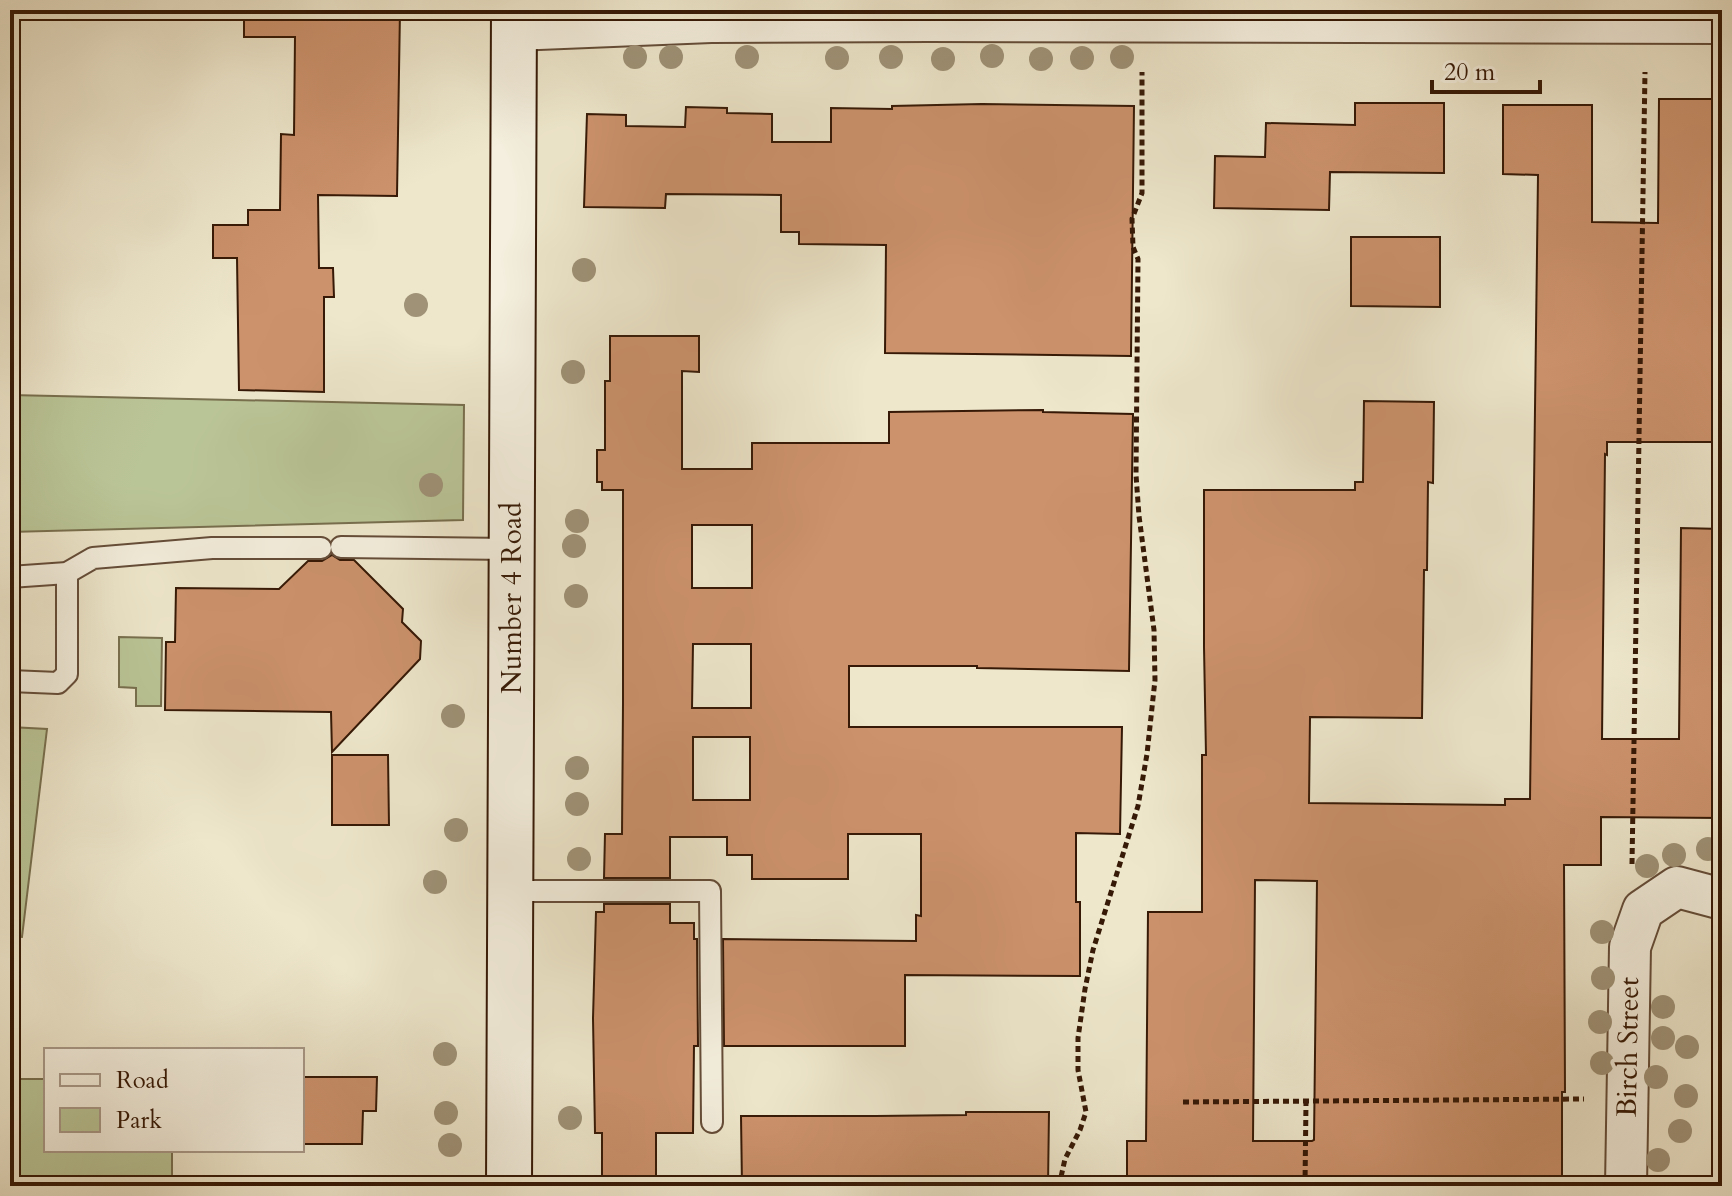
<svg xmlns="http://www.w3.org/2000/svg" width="1732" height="1196" font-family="Cardo,serif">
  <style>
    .green { fill: #bac597; stroke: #786f4e; stroke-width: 2 }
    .building { fill: #cc926c; stroke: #361906; stroke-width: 2; fill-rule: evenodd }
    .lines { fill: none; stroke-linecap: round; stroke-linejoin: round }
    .service-casing { stroke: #644c38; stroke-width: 24 }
    .minor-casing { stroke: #644c38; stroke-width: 44 }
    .secondary-casing { stroke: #361906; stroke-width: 48 }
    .path { stroke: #361906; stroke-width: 5; stroke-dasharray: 6 4; stroke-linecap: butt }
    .service { stroke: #f4efde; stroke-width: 20 }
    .minor { stroke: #f4efde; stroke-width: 40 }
    .secondary { stroke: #f4efde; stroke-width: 44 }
    .tree { fill: #9f9277 }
    .labels { text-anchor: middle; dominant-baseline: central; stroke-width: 8; stroke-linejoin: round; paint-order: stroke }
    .street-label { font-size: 28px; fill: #361906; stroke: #f4efde }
  </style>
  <rect width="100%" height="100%" fill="#eee7cc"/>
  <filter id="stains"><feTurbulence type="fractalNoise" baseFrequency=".0025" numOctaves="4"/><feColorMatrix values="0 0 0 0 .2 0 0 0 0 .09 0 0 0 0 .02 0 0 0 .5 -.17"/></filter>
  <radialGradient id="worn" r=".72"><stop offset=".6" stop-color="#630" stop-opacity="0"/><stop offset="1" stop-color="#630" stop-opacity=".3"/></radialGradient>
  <g class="green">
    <path d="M 10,395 L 464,405 L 463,520 L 10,532 Z"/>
    <path d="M 119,637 L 162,638 L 161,706 L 136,706 L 136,688 L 119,687 Z"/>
    <path d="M 10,727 L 47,729 L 22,937 L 10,936 Z"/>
    <path d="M 10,1079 L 46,1079 L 46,1150 L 172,1150 L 172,1179 L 79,1186 L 10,1186 Z"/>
  </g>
  <g class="building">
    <path d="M 244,10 L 400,10 L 397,196 L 318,195 L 319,268 L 333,268 L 334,297 L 324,297 L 324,392 L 239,390 L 237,258 L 213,258 L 213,225 L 248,225 L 248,210 L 280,210 L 281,134 L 294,135 L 295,37 L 244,37 Z"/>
    <path d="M 1659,99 L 1722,99 L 1722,442 L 1607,442 L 1607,455 L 1605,454 L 1602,739 L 1679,739 L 1681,528 L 1722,529 L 1722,818 L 1601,817 L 1601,865 L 1564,865 L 1565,1092 L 1562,1092 L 1562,1186 L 1127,1186 L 1127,1141 L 1146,1141 L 1148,912 L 1202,912 L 1202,755 L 1206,755 L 1204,647 L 1204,490 L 1355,490 L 1355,482 L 1363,482 L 1364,401 L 1434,402 L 1433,483 L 1428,482 L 1427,570 L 1424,570 L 1422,718 L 1310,717 L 1309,803 L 1505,805 L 1505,799 L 1530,799 L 1538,175 L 1503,174 L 1503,105 L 1592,105 L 1592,222 L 1658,223 ZM 1255,880 L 1317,881 L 1314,1140 L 1312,1141 L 1253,1141 Z"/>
    <path d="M 1355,103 L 1444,103 L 1444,173 L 1330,172 L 1329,210 L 1214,208 L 1215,156 L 1265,157 L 1266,123 L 1355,125 Z"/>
    <path d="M 982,104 L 1134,106 L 1131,356 L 885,353 L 886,245 L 799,244 L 799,232 L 781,232 L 781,195 L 666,194 L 665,208 L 584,207 L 587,114 L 626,115 L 626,126 L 685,127 L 686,107 L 727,108 L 727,113 L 772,114 L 772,142 L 831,142 L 831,108 L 892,109 L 892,106 Z"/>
    <path d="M 1351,237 L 1440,237 L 1440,307 L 1351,306 Z"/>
    <path d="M 610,336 L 699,336 L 699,372 L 682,371 L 682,469 L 752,469 L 752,443 L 889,443 L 889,412 L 1043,410 L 1043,412 L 1133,414 L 1129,671 L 977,668 L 977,666 L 849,666 L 849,727 L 1122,727 L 1120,834 L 1076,833 L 1076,902 L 1080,902 L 1080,976 L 905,975 L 905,1046 L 724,1046 L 723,939 L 916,941 L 916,915 L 921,916 L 921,834 L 848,834 L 848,879 L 752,879 L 752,855 L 727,855 L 727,837 L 670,837 L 670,878 L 604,878 L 605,834 L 622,834 L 623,703 L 623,490 L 602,490 L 602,482 L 597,482 L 597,450 L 605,450 L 605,381 L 610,381 ZM 692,525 L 752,525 L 752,588 L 692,588 ZM 693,644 L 751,644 L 751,708 L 692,708 ZM 693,737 L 750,737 L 750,800 L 693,800 Z"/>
    <path d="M 332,555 L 340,560 L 354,560 L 403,609 L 402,622 L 421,641 L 420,659 L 332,752 L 331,712 L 165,710 L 166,642 L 175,642 L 176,588 L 279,589 L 308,561 L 322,561 Z"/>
    <path d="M 332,755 L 388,755 L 389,825 L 332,825 Z"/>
    <path d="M 604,904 L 670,904 L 670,923 L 694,923 L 694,939 L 697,939 L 698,1046 L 694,1046 L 693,1133 L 656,1133 L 656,1186 L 602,1186 L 602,1133 L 595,1133 L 593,1018 L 596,912 L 604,912 Z"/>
    <path d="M 304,1077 L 377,1077 L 376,1111 L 363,1111 L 362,1144 L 304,1144 Z"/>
    <path d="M 966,1112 L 1049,1112 L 1048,1186 L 742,1186 L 741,1116 L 876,1116 L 966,1115 Z"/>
  </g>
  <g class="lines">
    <g class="service-casing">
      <g id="service">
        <path d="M 341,547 L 512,549"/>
        <path d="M 10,577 L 67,573 L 93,558 L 212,548 L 321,548"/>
        <path d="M 10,681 L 58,683 L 67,674 L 67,573"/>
        <path d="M 511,891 L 710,891 L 712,1122"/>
      </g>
    </g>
    <g class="minor-casing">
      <g id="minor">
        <path d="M 514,30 L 711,22 L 928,21 L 1722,23"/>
        <path d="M 1626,1186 L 1630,947 L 1643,910 L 1677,887 L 1722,899"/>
      </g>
    </g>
    <g class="secondary-casing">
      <path id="secondary" d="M 509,1186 L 514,10"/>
    </g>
    <g class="path">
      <path d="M 1632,864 L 1645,72"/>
      <path d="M 1183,1102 L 1584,1099"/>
      <path d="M 1059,1186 L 1065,1159 L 1080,1130 L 1086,1112 L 1078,1070 L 1078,1038 L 1085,989 L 1093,950 L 1138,806 L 1147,754 L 1155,680 L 1154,630 L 1139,516 L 1136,475 L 1138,259 L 1133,247 L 1132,219 L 1142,193 L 1142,72"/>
      <path d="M 1305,1186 L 1306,1101"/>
    </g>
    <use href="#service" class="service"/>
    <use href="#minor" class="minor"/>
    <use href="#secondary" class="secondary"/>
  </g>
  <g class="tree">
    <circle cx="992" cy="56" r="12"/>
    <circle cx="635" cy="57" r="12"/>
    <circle cx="671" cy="57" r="12"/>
    <circle cx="747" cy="57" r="12"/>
    <circle cx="891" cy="57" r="12"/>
    <circle cx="1122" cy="57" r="12"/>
    <circle cx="837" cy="58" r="12"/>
    <circle cx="1082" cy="58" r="12"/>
    <circle cx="943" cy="59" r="12"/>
    <circle cx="1041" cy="59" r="12"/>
    <circle cx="584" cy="270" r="12"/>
    <circle cx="416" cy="305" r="12"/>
    <circle cx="573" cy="372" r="12"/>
    <circle cx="431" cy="485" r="12"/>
    <circle cx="577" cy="521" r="12"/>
    <circle cx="574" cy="546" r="12"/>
    <circle cx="576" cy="596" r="12"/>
    <circle cx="453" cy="716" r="12"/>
    <circle cx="577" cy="768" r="12"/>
    <circle cx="577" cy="804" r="12"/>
    <circle cx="456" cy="830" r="12"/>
    <circle cx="1708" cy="849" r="12"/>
    <circle cx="1674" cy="855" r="12"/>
    <circle cx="579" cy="859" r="12"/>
    <circle cx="1647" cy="866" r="12"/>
    <circle cx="435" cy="882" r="12"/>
    <circle cx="1602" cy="932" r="12"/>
    <circle cx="1603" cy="978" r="12"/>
    <circle cx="1663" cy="1007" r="12"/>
    <circle cx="1600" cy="1022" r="12"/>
    <circle cx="1663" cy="1038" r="12"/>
    <circle cx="1687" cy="1047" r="12"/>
    <circle cx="445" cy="1054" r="12"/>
    <circle cx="1602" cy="1063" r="12"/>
    <circle cx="1656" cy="1077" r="12"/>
    <circle cx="1686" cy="1096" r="12"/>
    <circle cx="446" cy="1113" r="12"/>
    <circle cx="570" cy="1118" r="12"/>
    <circle cx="1680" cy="1131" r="12"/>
    <circle cx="450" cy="1145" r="12"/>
    <circle cx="1658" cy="1160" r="12"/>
  </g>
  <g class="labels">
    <g class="street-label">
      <text transform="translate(512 598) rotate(-90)">Number 4 Road</text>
      <text transform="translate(1628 1047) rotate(-89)">Birch Street</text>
    </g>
  </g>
  <rect width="1732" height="1196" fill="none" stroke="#eee7cc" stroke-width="40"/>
  <rect x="12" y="12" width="1708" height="1172" fill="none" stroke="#361906" stroke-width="4"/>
  <rect x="20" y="20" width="1692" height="1156" fill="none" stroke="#361906" stroke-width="2"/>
  <rect x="44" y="1048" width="260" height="104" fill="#f4efde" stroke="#a89988" stroke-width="2"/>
  <rect x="60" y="1074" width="40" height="12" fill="#f4efde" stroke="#a89988" stroke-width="2"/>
  <text x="116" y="1088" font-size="24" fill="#361906">Road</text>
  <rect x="60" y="1108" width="40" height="24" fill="#bac597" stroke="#a89988" stroke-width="2"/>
  <text x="116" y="1128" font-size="24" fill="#361906">Park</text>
  <path d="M1432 80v12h108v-12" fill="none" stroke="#361906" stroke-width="4"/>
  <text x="1444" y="80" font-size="24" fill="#361906" stroke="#f4efde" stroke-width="6" paint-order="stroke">20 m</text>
  <rect width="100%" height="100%" filter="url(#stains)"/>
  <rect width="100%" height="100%" fill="url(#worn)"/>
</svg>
